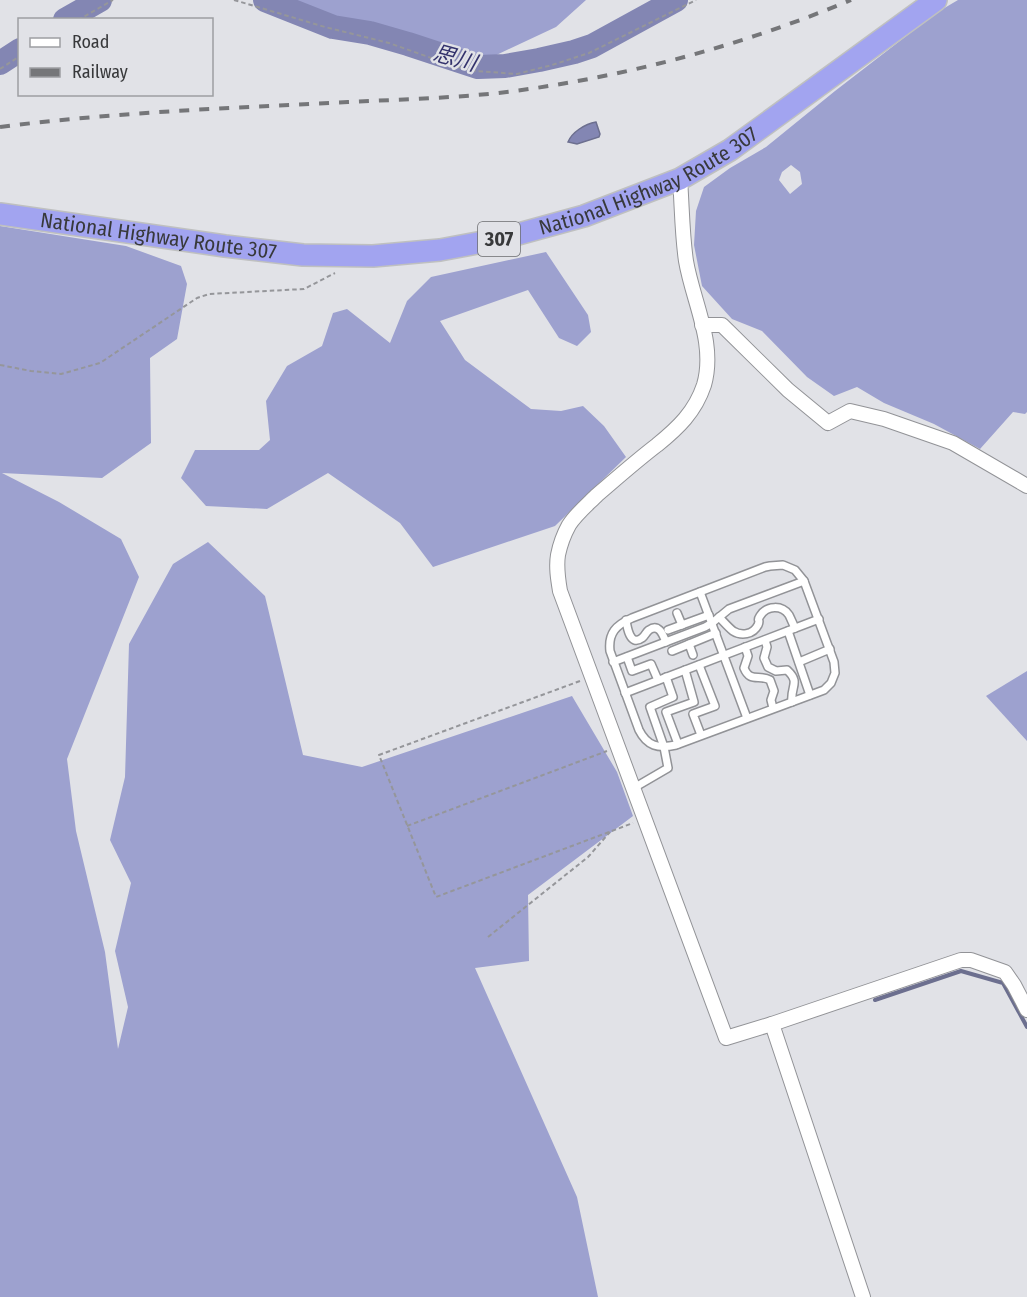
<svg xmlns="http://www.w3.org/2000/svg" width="1027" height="1297" font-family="'Fira Sans Condensed','Noto Sans JP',sans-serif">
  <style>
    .forest { fill: #9da1cf; fill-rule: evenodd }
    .water { fill: #8386b3; stroke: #6c6f8f; stroke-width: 1.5 }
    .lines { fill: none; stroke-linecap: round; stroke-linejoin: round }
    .stream { stroke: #6c6f8f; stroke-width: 4 }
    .river { stroke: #8386b3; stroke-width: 24 }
    .service-casing { stroke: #929397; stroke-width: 10 }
    .minor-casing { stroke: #929397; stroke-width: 16 }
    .trunk-casing { stroke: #bfc0c0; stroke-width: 24 }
    .path { stroke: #95969a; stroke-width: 2; stroke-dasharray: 4.5 3; stroke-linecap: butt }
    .service { stroke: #fff; stroke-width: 7 }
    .minor { stroke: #fff; stroke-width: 14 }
    .trunk { stroke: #a2a4f0; stroke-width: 21 }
    .rail { stroke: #757679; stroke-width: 4; stroke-dasharray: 10 10; stroke-linecap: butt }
    .labels { text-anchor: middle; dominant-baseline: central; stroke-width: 5; stroke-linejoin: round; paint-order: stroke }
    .shield { fill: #e1e2e7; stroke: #6b6c6f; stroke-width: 1.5 }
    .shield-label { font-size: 20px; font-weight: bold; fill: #38393b }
    .street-label { font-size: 21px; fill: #38393b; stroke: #e1e2e7 }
    .water-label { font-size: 22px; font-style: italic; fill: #34336d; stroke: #e1e2e7 }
  </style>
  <rect width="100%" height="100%" fill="#e1e2e7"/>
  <g class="forest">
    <path d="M 288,0 L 586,0 L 556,27 L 490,58 L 453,52 L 387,32 L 329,22 Z"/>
    <path d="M 958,0 L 1027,0 L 1027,412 L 1025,414 L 1013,412 L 980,449 L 934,424 L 884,403 L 857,387 L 834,396 L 807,377 L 762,331 L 732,319 L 702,286 L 694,245 L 696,211 L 704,187 L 730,168 L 766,147 L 835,91 L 936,13 ZM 791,165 L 800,172 L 802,184 L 790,194 L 779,180 L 782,172 Z"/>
    <path d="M 0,226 L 126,246 L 181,266 L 187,284 L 177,339 L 150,358 L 151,443 L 102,478 L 2,473 L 59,502 L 121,539 L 139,577 L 67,759 L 76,831 L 105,952 L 118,1049 L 128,1007 L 115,951 L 131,883 L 110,840 L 125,777 L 129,644 L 173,564 L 208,542 L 265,596 L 303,755 L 362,767 L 572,696 L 617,772 L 633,816 L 528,895 L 529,961 L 475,968 L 577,1197 L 598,1297 L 0,1297 Z"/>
    <path d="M 546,252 L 588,315 L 591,332 L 577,346 L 559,338 L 528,290 L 440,321 L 465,360 L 531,409 L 561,411 L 583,406 L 604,426 L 626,457 L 555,526 L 433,567 L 400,523 L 328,473 L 267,509 L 206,506 L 181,478 L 195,450 L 259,450 L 270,440 L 266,401 L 287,366 L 322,346 L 333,313 L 347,309 L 390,343 L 407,301 L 431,277 Z"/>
    <path d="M 1027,671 L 1027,741 L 986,696 Z"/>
  </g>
  <path class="water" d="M 596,122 L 600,134 L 599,137 L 577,144 L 568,142 C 572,132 585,124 596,122 Z"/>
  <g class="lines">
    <path class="stream" d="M 875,1000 L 961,971 L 1003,983 L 1027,1027"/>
    <g class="river">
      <path d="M 265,0 L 333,27 L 370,33 L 408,44 L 478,67 L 505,66 L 539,60 L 574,52 L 592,46 L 676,0"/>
      <path d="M 65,20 L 100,0"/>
      <path d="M 0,63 L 20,50"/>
    </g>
    <g class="service-casing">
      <g id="service">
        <path d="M 783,565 L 795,570 L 804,581 L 834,662 L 835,673 L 831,683 L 824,690 L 816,693 L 676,745 C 658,749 647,746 639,730 L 610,651 C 608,633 616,625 632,618 L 765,567 L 770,566 Z"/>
        <path d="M 700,592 L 747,718"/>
        <path d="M 677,613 L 682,625"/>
        <path d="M 719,617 C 723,621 728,627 733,631 C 741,636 753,635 758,625 C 761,618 756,622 760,616 C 767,605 782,605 789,615 C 791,619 793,624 795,628"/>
        <path d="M 626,620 C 627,627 630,647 642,638 C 645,636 646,632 649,630 C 659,623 663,635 666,642"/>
        <path d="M 668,630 L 709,615"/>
        <path d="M 788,631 L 810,695"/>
        <path d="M 765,640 L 767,647 L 764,658 L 768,667 L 776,671 L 787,670 C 801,683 790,686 792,702"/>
        <path d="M 689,644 L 693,655"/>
        <path d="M 745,647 L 748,656 L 744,668 C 750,683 759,674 770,680 L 774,691 L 771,700 L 773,708"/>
        <path d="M 672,651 L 716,633"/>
        <path d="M 627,657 L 632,671 L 651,664 L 658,680"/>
        <path d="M 613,662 L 705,627 L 712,623 L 729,609 L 804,581"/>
        <path d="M 799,662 L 830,649"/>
        <path d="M 699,665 L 715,706 L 693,714 L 701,735"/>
        <path d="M 625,693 L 819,619"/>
        <path d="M 678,744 L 666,712 L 694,702 L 685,670"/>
        <path d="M 632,789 L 668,768 L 664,747 L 650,707 L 673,697 L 666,677"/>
      </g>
    </g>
    <g class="minor-casing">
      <g id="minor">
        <path d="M 680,179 C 682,206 682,234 686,261 C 693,302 716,343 704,385 C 695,412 678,428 657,445 C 636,461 617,478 597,495 C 588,504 576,514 569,525 C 564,534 560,545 558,555 C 556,567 558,579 560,591 L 726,1038 L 772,1024 L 961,960 L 971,960 L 1005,972 L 1014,985 L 1027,1010"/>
        <path d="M 702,325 L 722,325 L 788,390 L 828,423 L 850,411 L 884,419 L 953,443 L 1027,486"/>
        <path d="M 772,1024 L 863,1297"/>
      </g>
    </g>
    <g class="trunk-casing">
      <g id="trunk">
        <path id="s1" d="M 0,214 L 225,246 L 303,255 L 373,256 L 440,250 L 504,238 L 584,216 L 680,179 L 730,150 L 936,0"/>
      </g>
    </g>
    <g class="path">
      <path d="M 234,0 L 325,27 L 389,43 L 454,66 L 476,71 L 517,74 L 552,65 L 589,53 L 696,0"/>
      <path d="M 78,20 L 113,0"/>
      <path d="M 0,69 L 20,56"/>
      <path d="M 0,365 L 31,371 L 61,374 L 100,363 L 197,298 L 209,294 L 304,289 L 335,273"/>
      <path d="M 580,681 L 379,755 L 436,897 L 633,823"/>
      <path d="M 407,826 L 607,751"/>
      <path d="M 488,937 L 588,857 L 610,832"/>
    </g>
    <use href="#service" class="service"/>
    <use href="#minor" class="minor"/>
    <use href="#trunk" class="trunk"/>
    <path class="rail" d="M 0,127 C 116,112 232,108 348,102 C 408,99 469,98 529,89 C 640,73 748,43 851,0"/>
  </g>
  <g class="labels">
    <rect class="shield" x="478" y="222" width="42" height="34" rx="4.5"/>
    <g class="shield-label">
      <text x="499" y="239">307</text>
    </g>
    <g class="street-label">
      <text stroke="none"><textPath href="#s1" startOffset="664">National Highway Route 307</textPath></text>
      <text stroke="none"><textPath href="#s1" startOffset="160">National Highway Route 307</textPath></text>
    </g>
    <g class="water-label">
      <text transform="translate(455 58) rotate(15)">思川</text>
    </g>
  </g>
  <rect x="18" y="18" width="195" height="78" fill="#e1e2e7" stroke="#9d9ea2" stroke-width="1.5"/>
  <rect x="30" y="38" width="30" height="9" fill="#ffffff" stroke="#9d9ea2" stroke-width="1.5"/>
  <text x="72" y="48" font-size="18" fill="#38393b">Road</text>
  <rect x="30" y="68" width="30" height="9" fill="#757679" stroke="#9d9ea2" stroke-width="1.5"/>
  <text x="72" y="78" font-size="18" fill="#38393b">Railway</text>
</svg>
